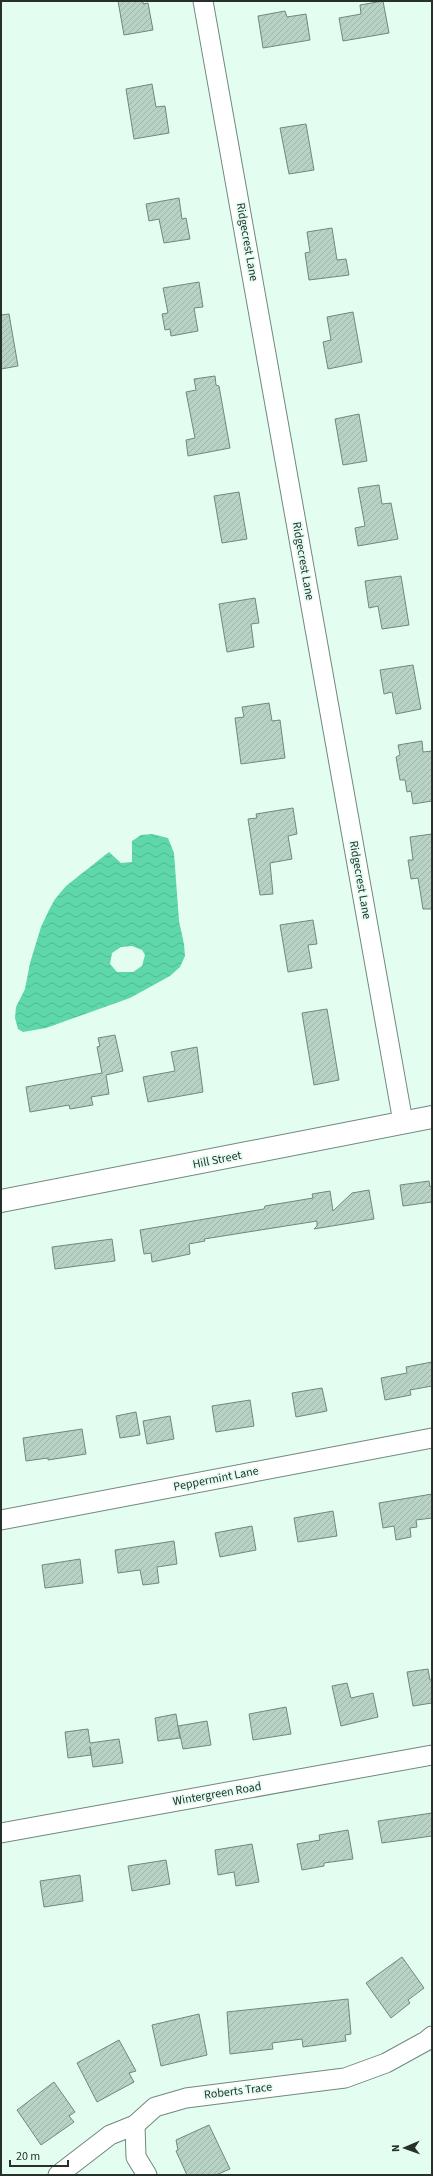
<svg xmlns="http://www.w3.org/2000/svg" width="433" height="2176" font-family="'Source Sans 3',sans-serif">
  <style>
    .water { fill: url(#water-waves); fill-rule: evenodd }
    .building { fill: url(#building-hatch); stroke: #70897e }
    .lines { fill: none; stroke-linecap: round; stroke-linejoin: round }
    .street-casing { stroke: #70887d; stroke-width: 21 }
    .secondary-casing { stroke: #70887d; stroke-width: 24 }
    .street { stroke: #fff; stroke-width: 19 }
    .secondary { stroke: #fff; stroke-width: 22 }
    .labels { text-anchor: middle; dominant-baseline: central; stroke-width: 3.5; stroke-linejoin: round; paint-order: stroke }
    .street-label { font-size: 12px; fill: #26312c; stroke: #e3fef1 }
  </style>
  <defs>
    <pattern id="water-waves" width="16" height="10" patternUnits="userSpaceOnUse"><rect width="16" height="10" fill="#5ed7ab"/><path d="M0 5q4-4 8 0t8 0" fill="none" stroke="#52b993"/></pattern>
    <pattern id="building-hatch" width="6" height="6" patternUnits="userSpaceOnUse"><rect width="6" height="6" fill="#b8d3c6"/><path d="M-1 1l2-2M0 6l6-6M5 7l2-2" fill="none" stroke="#9eb6aa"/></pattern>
  </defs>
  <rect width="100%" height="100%" fill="#e3fef1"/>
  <path class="water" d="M 152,834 L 168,838 L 174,853 L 179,921 L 184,944 L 185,956 L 180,967 L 170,976 L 130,998 L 46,1028 L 23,1032 L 18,1029 L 15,1018 L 16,1007 L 25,989 L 30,963 L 41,927 L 49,910 L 55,899 L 66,886 L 109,852 L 121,863 L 132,862 L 132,841 L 141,835 ZM 132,946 L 142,950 L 145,955 L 142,966 L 133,972 L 117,972 L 110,964 L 112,953 L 121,947 Z"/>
  <g class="building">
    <path d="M 118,1 L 143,1 L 143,4 L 148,3 L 153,30 L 124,35 Z"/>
    <path d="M 383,1 L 389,33 L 343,41 L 339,18 L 361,14 L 360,5 Z"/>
    <path d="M 285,11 L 287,17 L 306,14 L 310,40 L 263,48 L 258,16 Z"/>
    <path d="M 152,84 L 156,107 L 165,106 L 169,133 L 134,139 L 126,89 Z"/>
    <path d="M 306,124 L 314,170 L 289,174 L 280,128 Z"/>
    <path d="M 179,198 L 182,219 L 186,218 L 190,239 L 164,243 L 159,219 L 149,221 L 146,204 Z"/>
    <path d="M 332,228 L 337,260 L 346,259 L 349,275 L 309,280 L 305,253 L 310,252 L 307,232 Z"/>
    <path d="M 199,282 L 203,307 L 194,308 L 198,331 L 171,336 L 170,329 L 165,330 L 162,314 L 168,313 L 163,288 Z"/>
    <path d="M 353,312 L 362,362 L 328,369 L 323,342 L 331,340 L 327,317 Z"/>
    <path d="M 9,314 L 18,366 L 1,369 L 1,315 Z"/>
    <path d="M 215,376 L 216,385 L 219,386 L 230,448 L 188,456 L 186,440 L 195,438 L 186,392 L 196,390 L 194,379 Z"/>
    <path d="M 359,414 L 367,461 L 343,465 L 335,419 Z"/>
    <path d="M 379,485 L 382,504 L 391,503 L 398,539 L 358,546 L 355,528 L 365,526 L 358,488 Z"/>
    <path d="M 239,492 L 247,539 L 222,543 L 214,496 Z"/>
    <path d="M 401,576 L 409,625 L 382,629 L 378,606 L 369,608 L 365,581 Z"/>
    <path d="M 255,598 L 259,623 L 251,624 L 254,647 L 227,652 L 219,604 Z"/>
    <path d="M 413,665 L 421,709 L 396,714 L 392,692 L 384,694 L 380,670 Z"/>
    <path d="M 269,703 L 272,721 L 280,720 L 285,758 L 241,764 L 235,718 L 244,717 L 242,707 Z"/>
    <path d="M 422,741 L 423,752 L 432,751 L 432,801 L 413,804 L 411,791 L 407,792 L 405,780 L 400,780 L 396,757 L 400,755 L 398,745 Z"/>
    <path d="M 293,808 L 297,834 L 288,836 L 292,859 L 270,863 L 273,894 L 260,895 L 248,819 L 257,818 L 256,814 Z"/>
    <path d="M 432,834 L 432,909 L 423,909 L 418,878 L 411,879 L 408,860 L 413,860 L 410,837 Z"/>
    <path d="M 313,920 L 317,944 L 308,945 L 312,968 L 288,972 L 280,925 Z"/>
    <path d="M 327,1009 L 339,1080 L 314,1085 L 302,1013 Z"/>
    <path d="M 115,1035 L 123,1071 L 106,1075 L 109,1094 L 91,1097 L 93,1105 L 70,1109 L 69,1105 L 30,1112 L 26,1087 L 102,1073 L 97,1047 L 100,1046 L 98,1038 Z"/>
    <path d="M 197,1047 L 203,1092 L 148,1102 L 143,1077 L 175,1071 L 171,1052 Z"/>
    <path d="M 429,1181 L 430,1187 L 432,1186 L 432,1202 L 403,1206 L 400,1185 Z"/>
    <path d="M 369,1190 L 374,1219 L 314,1229 L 317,1226 L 317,1221 L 204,1239 L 205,1241 L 189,1244 L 190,1254 L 152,1262 L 151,1253 L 144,1254 L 140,1230 L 264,1209 L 265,1206 L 313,1198 L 312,1194 L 330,1191 L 333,1211 L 352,1193 Z"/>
    <path d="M 112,1239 L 115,1261 L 55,1269 L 52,1247 Z"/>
    <path d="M 432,1362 L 432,1386 L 410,1390 L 411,1395 L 385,1400 L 381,1378 L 407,1373 L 406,1367 Z"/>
    <path d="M 322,1388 L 327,1411 L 296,1417 L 292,1393 Z"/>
    <path d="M 250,1400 L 254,1426 L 216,1432 L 212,1406 Z"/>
    <path d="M 136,1412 L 140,1435 L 120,1438 L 116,1416 Z"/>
    <path d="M 170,1416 L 174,1439 L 147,1444 L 143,1421 Z"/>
    <path d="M 82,1429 L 86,1454 L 48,1460 L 48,1458 L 26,1461 L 23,1438 Z"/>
    <path d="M 432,1494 L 432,1518 L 416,1520 L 417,1527 L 410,1528 L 411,1537 L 396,1540 L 394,1526 L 383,1528 L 379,1503 Z"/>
    <path d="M 333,1511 L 337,1536 L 298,1542 L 294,1518 Z"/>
    <path d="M 252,1526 L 256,1550 L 220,1557 L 215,1533 Z"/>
    <path d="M 174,1541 L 177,1564 L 157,1567 L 159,1583 L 143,1585 L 140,1570 L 118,1573 L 115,1550 Z"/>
    <path d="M 80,1559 L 83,1583 L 45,1588 L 42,1565 Z"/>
    <path d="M 428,1669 L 430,1680 L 432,1680 L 432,1703 L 413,1706 L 407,1672 Z"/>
    <path d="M 347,1683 L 351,1698 L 373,1693 L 378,1717 L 341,1726 L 332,1686 Z"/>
    <path d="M 286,1707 L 291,1734 L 253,1740 L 249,1714 Z"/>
    <path d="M 176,1714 L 180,1738 L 158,1741 L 155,1718 Z"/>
    <path d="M 207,1721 L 211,1745 L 183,1749 L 178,1726 Z"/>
    <path d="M 88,1729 L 90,1743 L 119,1739 L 123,1763 L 93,1767 L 90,1747 L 91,1755 L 68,1758 L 65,1732 Z"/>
    <path d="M 432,1813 L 432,1836 L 382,1843 L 378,1821 Z"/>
    <path d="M 348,1830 L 353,1859 L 324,1863 L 324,1866 L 302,1870 L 297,1844 L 320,1840 L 319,1835 Z"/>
    <path d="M 252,1844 L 259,1882 L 236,1886 L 234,1872 L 218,1875 L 215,1850 Z"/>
    <path d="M 166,1860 L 170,1884 L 132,1891 L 128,1866 Z"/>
    <path d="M 80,1875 L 83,1901 L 44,1907 L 40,1881 Z"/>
    <path d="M 402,1957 L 424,1988 L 408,2000 L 410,2003 L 391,2018 L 366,1983 Z"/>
    <path d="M 348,1999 L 351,2034 L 345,2035 L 346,2041 L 303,2047 L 302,2039 L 272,2043 L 273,2049 L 230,2054 L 227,2012 Z"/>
    <path d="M 199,2014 L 207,2055 L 161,2066 L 152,2025 Z"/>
    <path d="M 119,2040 L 136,2071 L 129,2073 L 134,2082 L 97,2102 L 77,2063 Z"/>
    <path d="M 54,2082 L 75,2112 L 69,2116 L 74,2122 L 41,2145 L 17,2110 Z"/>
    <path d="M 209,2125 L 230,2169 L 216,2175 L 187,2175 L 176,2151 L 178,2150 L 176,2140 Z"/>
  </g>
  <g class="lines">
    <g class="street-casing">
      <g id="street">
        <path d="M 203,1 L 403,1122"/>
        <path d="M 1,1520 L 432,1438"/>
        <path d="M 1,1833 L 432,1755"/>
        <path d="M 135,2125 L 136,2157 L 147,2175"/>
        <path d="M 58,2175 L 110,2135 L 135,2125 L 155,2107 L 186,2098 L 345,2078 L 386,2063 L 426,2041 L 432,2036"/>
      </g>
    </g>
    <g class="secondary-casing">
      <path id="secondary" d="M 1,1201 L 432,1117"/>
    </g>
    <use href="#street" class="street"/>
    <use href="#secondary" class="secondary"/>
  </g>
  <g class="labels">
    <g class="street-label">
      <text transform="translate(247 242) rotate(80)">Ridgecrest Lane</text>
      <text transform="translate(303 561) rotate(80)">Ridgecrest Lane</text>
      <text transform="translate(360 880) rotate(80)">Ridgecrest Lane</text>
      <text transform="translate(217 1160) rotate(-11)">Hill Street</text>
      <text transform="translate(216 1479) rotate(-11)">Peppermint Lane</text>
      <text transform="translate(217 1794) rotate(-10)">Wintergreen Road</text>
      <text transform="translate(238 2091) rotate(-7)">Roberts Trace</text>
    </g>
  </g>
  <rect width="433" height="2176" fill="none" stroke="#26312c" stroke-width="4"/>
  <g transform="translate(405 2148) rotate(268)" stroke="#e3fef1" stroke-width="3" paint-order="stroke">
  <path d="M0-3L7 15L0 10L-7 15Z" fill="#26312c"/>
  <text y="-6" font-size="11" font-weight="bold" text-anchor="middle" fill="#26312c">N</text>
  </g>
  <path d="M10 2160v6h58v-6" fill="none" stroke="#26312c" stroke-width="2"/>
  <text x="16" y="2160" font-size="12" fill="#26312c" stroke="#e3fef1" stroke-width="3" paint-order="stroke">20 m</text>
</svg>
